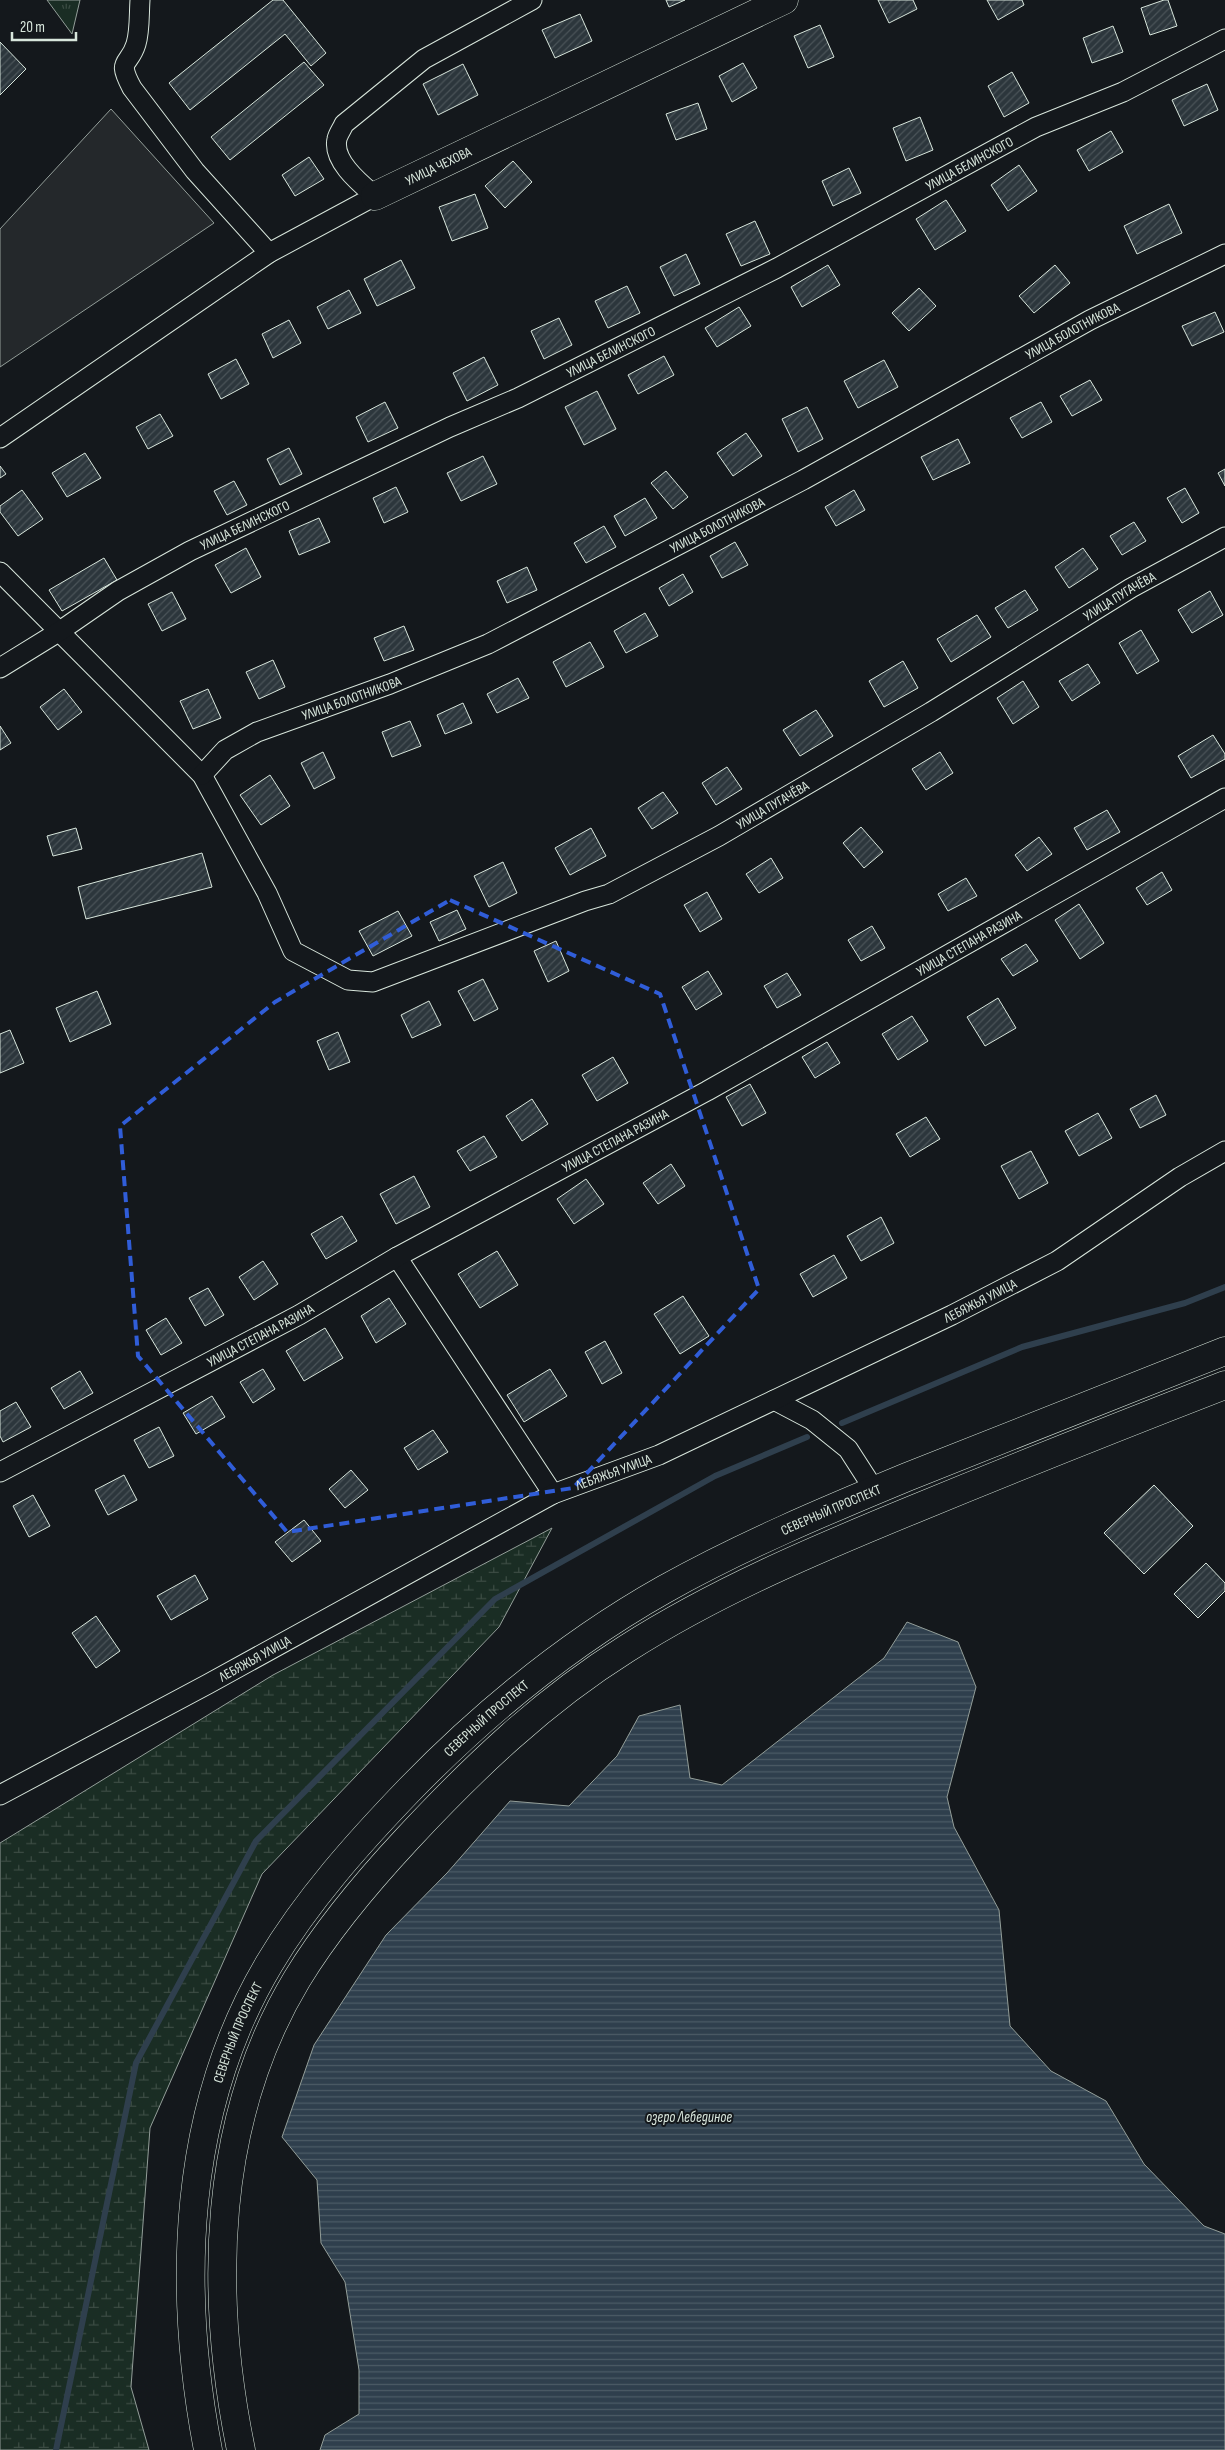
<svg xmlns="http://www.w3.org/2000/svg" width="1225" height="2450" font-family="'Sofia Sans Condensed',sans-serif">
  <style>
    .grass { fill: url(#grass-tufts); stroke: #939e99 }
    .wetland { fill: url(#wetland-marsh); stroke: #939e99 }
    .parking { fill: #24282b; stroke: #939e99 }
    .water { fill: url(#water-rules); stroke: #939e99 }
    .lines { fill: none; stroke-linecap: round; stroke-linejoin: round }
    .stream { stroke: #2f3f4d; stroke-width: 6 }
    .building { fill: url(#building-hatch); stroke: #d8e6dc }
    .street-casing { stroke: #d8e6dc; stroke-width: 21 }
    .secondary-casing { stroke: #d8e6dc; stroke-width: 29 }
    .primary-casing { stroke: #d8e6dc; stroke-width: 29 }
    .street { stroke: #14181c; stroke-width: 19 }
    .secondary { stroke: #14181c; stroke-width: 28 }
    .primary { stroke: #14181c; stroke-width: 28 }
    .marked { fill: none; stroke: #305dd8; stroke-width: 4; stroke-dasharray: 10 6; stroke-linejoin: round }
    .labels { text-anchor: middle; dominant-baseline: central; stroke-width: 4; stroke-linejoin: round; paint-order: stroke }
    .street-label { font-size: 14px; fill: #d8e6dc; stroke: #14181c }
    .water-label { font-size: 15px; font-style: italic; fill: #d8e6dc; stroke: #14181c }
  </style>
  <defs>
    <pattern id="grass-tufts" width="24" height="20" patternUnits="userSpaceOnUse" patternTransform="scale(1.25)"><rect width="24" height="20" fill="#1a2d24"/><path d="M3 7l-1-3M5 7V3M7 7l1-3M15 17l-1-3M17 17v-4M19 17l1-3" fill="none" stroke="#3b4b43"/></pattern>
    <pattern id="wetland-marsh" width="20" height="14" patternUnits="userSpaceOnUse" patternTransform="scale(1.25)"><rect width="20" height="14" fill="#1a2d24"/><path d="M1 5h8M5 5V1M11 12h8M15 12V8" fill="none" stroke="#3b4b43"/></pattern>
    <pattern id="water-rules" width="6" height="5" patternUnits="userSpaceOnUse" patternTransform="scale(1.25)"><rect width="6" height="5" fill="#2f3f4d"/><path d="M0 2.5h6" fill="none" stroke="#4c5b66"/></pattern>
    <pattern id="building-hatch" width="6" height="6" patternUnits="userSpaceOnUse" patternTransform="scale(1.25)"><rect width="6" height="6" fill="#2c363c"/><path d="M-1 1l2-2M0 6l6-6M5 7l2-2" fill="none" stroke="#4a5358"/></pattern>
  </defs>
  <rect width="100%" height="100%" fill="#14181c"/>
  <path class="grass" d="M 47,0 L 80,0 L 72,34 Z"/>
  <path class="wetland" d="M 552,1528 L 499,1627 L 262,1874 L 150,2128 L 131,2387 L 149,2450 L 0,2450 L 0,1843 L 273,1675 Z"/>
  <path class="parking" d="M 111,109 L 214,223 L 0,367 L 0,229 Z"/>
  <path class="water" d="M 907,1622 L 958,1642 L 976,1687 L 947,1797 L 954,1827 L 999,1910 L 1010,2026 L 1051,2071 L 1106,2101 L 1144,2164 L 1204,2226 L 1225,2234 L 1225,2450 L 320,2450 L 325,2435 L 359,2414 L 359,2370 L 345,2282 L 321,2243 L 317,2180 L 282,2137 L 314,2045 L 386,1935 L 447,1873 L 510,1801 L 569,1806 L 617,1756 L 639,1716 L 680,1705 L 690,1778 L 722,1785 L 884,1658 Z"/>
  <g class="lines">
    <g class="stream">
      <path d="M 842,1423 L 1022,1347 L 1185,1303 L 1225,1287"/>
      <path d="M 56,2450 L 136,2063 L 256,1841 L 495,1599 L 715,1476 L 807,1437"/>
    </g>
  </g>
  <g class="building">
    <path d="M 273,0 L 283,0 L 326,53 L 311,66 L 285,34 L 190,110 L 169,83 Z"/>
    <path d="M 666,0 L 685,0 L 669,7 Z"/>
    <path d="M 878,0 L 913,0 L 917,9 L 889,23 Z"/>
    <path d="M 987,0 L 1022,0 L 1024,5 L 998,20 Z"/>
    <path d="M 1164,0 L 1168,0 L 1177,26 L 1150,35 L 1141,8 Z"/>
    <path d="M 580,14 L 592,41 L 555,58 L 542,30 Z"/>
    <path d="M 820,25 L 834,57 L 808,68 L 794,36 Z"/>
    <path d="M 1113,26 L 1123,52 L 1092,63 L 1083,38 Z"/>
    <path d="M 0,42 L 26,69 L 0,95 Z"/>
    <path d="M 304,62 L 324,85 L 230,160 L 211,137 Z"/>
    <path d="M 743,63 L 757,88 L 732,102 L 719,76 Z"/>
    <path d="M 463,64 L 478,95 L 438,115 L 423,84 Z"/>
    <path d="M 1012,72 L 1029,103 L 1004,117 L 988,86 Z"/>
    <path d="M 1207,84 L 1218,110 L 1184,126 L 1172,100 Z"/>
    <path d="M 698,103 L 707,129 L 676,140 L 666,114 Z"/>
    <path d="M 920,117 L 933,150 L 906,161 L 893,128 Z"/>
    <path d="M 1111,131 L 1123,152 L 1089,171 L 1077,150 Z"/>
    <path d="M 309,157 L 324,179 L 295,196 L 282,175 Z"/>
    <path d="M 513,161 L 532,182 L 505,208 L 485,186 Z"/>
    <path d="M 1019,165 L 1037,191 L 1008,211 L 991,185 Z"/>
    <path d="M 849,168 L 861,193 L 833,206 L 822,181 Z"/>
    <path d="M 475,194 L 488,228 L 452,241 L 439,207 Z"/>
    <path d="M 946,200 L 966,231 L 935,250 L 916,219 Z"/>
    <path d="M 1169,204 L 1182,233 L 1137,254 L 1124,226 Z"/>
    <path d="M 755,221 L 770,254 L 741,266 L 726,234 Z"/>
    <path d="M 686,254 L 700,284 L 674,296 L 660,267 Z"/>
    <path d="M 401,260 L 415,288 L 377,306 L 364,279 Z"/>
    <path d="M 828,265 L 840,285 L 802,307 L 791,287 Z"/>
    <path d="M 1055,265 L 1070,283 L 1034,313 L 1019,296 Z"/>
    <path d="M 627,286 L 640,313 L 608,328 L 595,301 Z"/>
    <path d="M 919,288 L 936,306 L 909,331 L 892,313 Z"/>
    <path d="M 349,290 L 361,313 L 328,329 L 317,307 Z"/>
    <path d="M 739,307 L 751,326 L 717,347 L 705,328 Z"/>
    <path d="M 1215,312 L 1224,332 L 1192,346 L 1182,326 Z"/>
    <path d="M 559,318 L 572,345 L 544,359 L 531,331 Z"/>
    <path d="M 289,320 L 301,343 L 273,358 L 262,334 Z"/>
    <path d="M 664,356 L 674,375 L 638,394 L 628,375 Z"/>
    <path d="M 484,357 L 498,385 L 467,401 L 453,373 Z"/>
    <path d="M 236,359 L 249,384 L 221,399 L 208,374 Z"/>
    <path d="M 884,360 L 898,387 L 858,408 L 844,381 Z"/>
    <path d="M 1090,380 L 1102,400 L 1072,416 L 1060,396 Z"/>
    <path d="M 597,391 L 616,429 L 584,445 L 565,407 Z"/>
    <path d="M 385,402 L 398,428 L 368,442 L 356,417 Z"/>
    <path d="M 1041,402 L 1052,422 L 1022,438 L 1010,418 Z"/>
    <path d="M 807,407 L 823,439 L 798,452 L 782,419 Z"/>
    <path d="M 160,414 L 173,436 L 148,449 L 136,427 Z"/>
    <path d="M 746,433 L 762,456 L 733,476 L 717,453 Z"/>
    <path d="M 958,439 L 970,463 L 933,480 L 921,457 Z"/>
    <path d="M 289,448 L 302,474 L 280,485 L 267,459 Z"/>
    <path d="M 85,453 L 101,478 L 67,497 L 52,473 Z"/>
    <path d="M 483,456 L 497,484 L 461,501 L 447,473 Z"/>
    <path d="M 0,466 L 6,474 L 0,478 Z"/>
    <path d="M 1225,469 L 1225,486 L 1218,473 Z"/>
    <path d="M 666,471 L 688,497 L 673,509 L 651,483 Z"/>
    <path d="M 234,481 L 247,505 L 227,515 L 214,491 Z"/>
    <path d="M 396,487 L 408,512 L 384,523 L 373,498 Z"/>
    <path d="M 1185,488 L 1199,513 L 1182,523 L 1167,498 Z"/>
    <path d="M 22,490 L 43,519 L 18,536 L 0,512 L 0,506 Z"/>
    <path d="M 854,490 L 865,510 L 836,526 L 825,507 Z"/>
    <path d="M 645,498 L 657,518 L 625,536 L 614,516 Z"/>
    <path d="M 319,518 L 330,542 L 299,555 L 289,531 Z"/>
    <path d="M 1134,522 L 1146,541 L 1122,555 L 1110,536 Z"/>
    <path d="M 604,526 L 616,547 L 586,563 L 574,543 Z"/>
    <path d="M 735,542 L 748,565 L 722,578 L 710,556 Z"/>
    <path d="M 246,548 L 261,577 L 231,593 L 215,565 Z"/>
    <path d="M 1083,548 L 1098,569 L 1069,588 L 1055,567 Z"/>
    <path d="M 104,558 L 117,580 L 62,611 L 49,590 Z"/>
    <path d="M 527,567 L 537,590 L 507,603 L 497,581 Z"/>
    <path d="M 683,574 L 693,592 L 669,606 L 659,588 Z"/>
    <path d="M 1025,590 L 1038,610 L 1008,628 L 995,608 Z"/>
    <path d="M 1210,591 L 1223,615 L 1192,633 L 1178,610 Z"/>
    <path d="M 172,592 L 186,619 L 162,631 L 148,604 Z"/>
    <path d="M 645,613 L 658,636 L 626,653 L 614,631 Z"/>
    <path d="M 977,615 L 991,637 L 951,662 L 937,639 Z"/>
    <path d="M 404,626 L 414,650 L 384,661 L 374,638 Z"/>
    <path d="M 1141,630 L 1159,661 L 1137,674 L 1119,643 Z"/>
    <path d="M 590,642 L 604,667 L 566,687 L 553,662 Z"/>
    <path d="M 273,660 L 285,687 L 259,699 L 246,672 Z"/>
    <path d="M 903,661 L 918,688 L 884,707 L 869,681 Z"/>
    <path d="M 1088,664 L 1100,683 L 1072,701 L 1059,681 Z"/>
    <path d="M 518,678 L 529,698 L 497,713 L 487,694 Z"/>
    <path d="M 1023,681 L 1039,707 L 1013,724 L 997,698 Z"/>
    <path d="M 64,689 L 82,712 L 58,730 L 40,707 Z"/>
    <path d="M 208,689 L 221,718 L 193,729 L 180,701 Z"/>
    <path d="M 463,703 L 472,723 L 445,734 L 437,715 Z"/>
    <path d="M 816,710 L 833,736 L 800,756 L 783,730 Z"/>
    <path d="M 410,721 L 421,746 L 392,757 L 382,732 Z"/>
    <path d="M 0,726 L 11,743 L 0,750 Z"/>
    <path d="M 1213,735 L 1225,754 L 1225,759 L 1191,778 L 1178,756 Z"/>
    <path d="M 323,752 L 335,778 L 314,789 L 301,763 Z"/>
    <path d="M 940,752 L 953,773 L 926,790 L 912,769 Z"/>
    <path d="M 727,767 L 742,789 L 716,805 L 702,783 Z"/>
    <path d="M 270,775 L 290,806 L 261,825 L 240,795 Z"/>
    <path d="M 663,792 L 678,813 L 652,829 L 638,808 Z"/>
    <path d="M 1107,810 L 1120,832 L 1087,850 L 1074,828 Z"/>
    <path d="M 861,827 L 883,852 L 864,868 L 843,843 Z"/>
    <path d="M 76,828 L 82,849 L 53,856 L 47,836 Z"/>
    <path d="M 591,828 L 606,856 L 570,875 L 555,848 Z"/>
    <path d="M 1039,837 L 1052,854 L 1027,871 L 1015,855 Z"/>
    <path d="M 202,853 L 212,887 L 86,919 L 78,887 Z"/>
    <path d="M 771,858 L 783,878 L 759,893 L 746,874 Z"/>
    <path d="M 503,862 L 517,893 L 489,907 L 474,876 Z"/>
    <path d="M 1162,872 L 1172,890 L 1147,905 L 1136,888 Z"/>
    <path d="M 966,878 L 977,896 L 948,911 L 938,894 Z"/>
    <path d="M 707,892 L 722,919 L 700,932 L 684,905 Z"/>
    <path d="M 1079,904 L 1104,943 L 1080,959 L 1055,920 Z"/>
    <path d="M 457,910 L 466,929 L 439,941 L 430,922 Z"/>
    <path d="M 398,911 L 412,936 L 373,956 L 359,931 Z"/>
    <path d="M 872,926 L 885,948 L 861,961 L 848,940 Z"/>
    <path d="M 556,941 L 569,971 L 548,982 L 534,951 Z"/>
    <path d="M 1026,944 L 1038,961 L 1013,976 L 1001,959 Z"/>
    <path d="M 708,971 L 722,994 L 696,1010 L 682,987 Z"/>
    <path d="M 787,973 L 801,995 L 777,1008 L 764,986 Z"/>
    <path d="M 483,979 L 498,1009 L 474,1021 L 458,991 Z"/>
    <path d="M 97,991 L 111,1024 L 70,1042 L 56,1008 Z"/>
    <path d="M 998,998 L 1016,1028 L 985,1046 L 967,1017 Z"/>
    <path d="M 429,1001 L 441,1025 L 412,1038 L 401,1015 Z"/>
    <path d="M 912,1016 L 928,1041 L 898,1060 L 882,1034 Z"/>
    <path d="M 10,1030 L 24,1063 L 0,1073 L 0,1034 Z"/>
    <path d="M 338,1032 L 350,1062 L 329,1070 L 317,1041 Z"/>
    <path d="M 827,1042 L 840,1063 L 815,1078 L 802,1057 Z"/>
    <path d="M 613,1057 L 628,1083 L 597,1101 L 582,1075 Z"/>
    <path d="M 750,1084 L 766,1113 L 742,1126 L 726,1097 Z"/>
    <path d="M 1156,1095 L 1166,1115 L 1140,1128 L 1130,1109 Z"/>
    <path d="M 532,1099 L 548,1124 L 522,1141 L 506,1116 Z"/>
    <path d="M 1098,1113 L 1112,1138 L 1079,1156 L 1065,1131 Z"/>
    <path d="M 926,1117 L 940,1139 L 910,1157 L 896,1134 Z"/>
    <path d="M 484,1136 L 497,1157 L 470,1171 L 457,1151 Z"/>
    <path d="M 1031,1151 L 1048,1183 L 1019,1199 L 1001,1166 Z"/>
    <path d="M 671,1164 L 685,1186 L 658,1204 L 643,1183 Z"/>
    <path d="M 414,1176 L 430,1207 L 396,1224 L 380,1194 Z"/>
    <path d="M 586,1179 L 604,1204 L 574,1224 L 557,1199 Z"/>
    <path d="M 342,1216 L 357,1241 L 326,1259 L 311,1234 Z"/>
    <path d="M 881,1217 L 894,1243 L 861,1261 L 847,1236 Z"/>
    <path d="M 497,1251 L 518,1285 L 480,1308 L 458,1274 Z"/>
    <path d="M 834,1255 L 847,1278 L 813,1297 L 800,1274 Z"/>
    <path d="M 263,1261 L 278,1284 L 254,1300 L 239,1277 Z"/>
    <path d="M 208,1288 L 224,1315 L 205,1326 L 189,1298 Z"/>
    <path d="M 683,1296 L 709,1336 L 680,1354 L 654,1314 Z"/>
    <path d="M 389,1298 L 406,1324 L 376,1343 L 361,1316 Z"/>
    <path d="M 166,1318 L 182,1343 L 161,1355 L 146,1330 Z"/>
    <path d="M 325,1328 L 343,1358 L 304,1381 L 286,1351 Z"/>
    <path d="M 605,1341 L 622,1373 L 602,1384 L 585,1352 Z"/>
    <path d="M 263,1369 L 275,1389 L 253,1403 L 240,1382 Z"/>
    <path d="M 550,1369 L 567,1396 L 524,1422 L 507,1395 Z"/>
    <path d="M 80,1371 L 93,1393 L 64,1409 L 51,1388 Z"/>
    <path d="M 212,1396 L 225,1417 L 196,1434 L 183,1413 Z"/>
    <path d="M 16,1402 L 31,1427 L 3,1442 L 0,1436 L 0,1411 Z"/>
    <path d="M 159,1427 L 174,1456 L 149,1468 L 134,1440 Z"/>
    <path d="M 433,1430 L 448,1452 L 418,1470 L 404,1448 Z"/>
    <path d="M 351,1470 L 368,1490 L 345,1508 L 329,1489 Z"/>
    <path d="M 124,1475 L 137,1500 L 108,1515 L 95,1490 Z"/>
    <path d="M 1154,1485 L 1193,1526 L 1144,1574 L 1104,1533 Z"/>
    <path d="M 33,1495 L 50,1526 L 29,1537 L 13,1506 Z"/>
    <path d="M 304,1520 L 321,1541 L 292,1562 L 275,1542 Z"/>
    <path d="M 1206,1563 L 1225,1583 L 1225,1591 L 1198,1618 L 1174,1594 Z"/>
    <path d="M 195,1575 L 208,1599 L 171,1620 L 157,1596 Z"/>
    <path d="M 96,1616 L 120,1651 L 96,1668 L 72,1633 Z"/>
  </g>
  <g class="lines">
    <g class="street-casing">
      <g id="street">
        <path d="M 140,0 C 139,14 140,31 136,44 C 129,67 116,58 132,88 L 195,171 L 269,253"/>
        <path d="M 0,438 L 269,253 L 375,196 C 361,184 332,161 337,139 C 338,134 342,129 344,124 L 424,59 L 532,0"/>
        <path id="s1" d="M 0,572 L 202,775 L 267,893 L 293,951 L 348,980 L 373,982 L 585,901 L 609,894 L 719,836 L 931,712 L 1131,588 L 1225,537"/>
        <path id="s2" d="M 0,668 L 60,631 L 118,591 L 190,551 L 450,427 L 518,398 L 777,268 L 1036,127 L 1123,92 L 1225,39"/>
        <path id="s3" d="M 202,775 L 225,750 L 257,732 L 390,684 L 488,644 L 803,480 L 1090,320 L 1225,254"/>
        <path d="M 397,1257 L 553,1494"/>
        <path d="M 774,1400 L 812,1420 L 848,1449 L 875,1491"/>
        <path id="s4" d="M 0,1472 L 299,1315 L 397,1257 L 707,1091 L 1225,798"/>
        <path id="s5" d="M 0,1795 L 208,1684 L 553,1494 L 659,1455 L 952,1315 L 1057,1261 L 1180,1177 L 1225,1151"/>
      </g>
    </g>
    <g class="secondary-casing">
      <g id="secondary">
        <path id="s6" d="M 375,196 L 784,0"/>
      </g>
    </g>
    <g class="primary-casing">
      <g id="primary">
        <path id="s7" d="M 208,2450 C 177,2288 182,2110 269,1964 C 307,1900 358,1843 410,1789 C 486,1711 569,1643 665,1589 C 742,1546 825,1511 907,1477 C 1013,1434 1119,1392 1225,1351"/>
        <path d="M 241,2450 C 209,2293 212,2120 297,1979 C 328,1928 366,1883 407,1839 C 473,1768 543,1701 626,1649 C 717,1591 817,1549 917,1508 C 1019,1466 1122,1425 1225,1385"/>
      </g>
    </g>
    <use href="#street" class="street"/>
    <use href="#secondary" class="secondary"/>
    <use href="#primary" class="primary"/>
  </g>
  <path class="marked" d="M 450,900 L 660,994 L 759,1289 L 573,1488 L 287,1532 L 138,1356 L 120,1126 L 275,1002 Z"/>
  <g class="labels">
    <g class="street-label">
      <text stroke="none"><textPath href="#s2" startOffset="1094">УЛИЦА БЕЛИНСКОГО</textPath></text>
      <text stroke="none"><textPath href="#s6" startOffset="70">УЛИЦА ЧЕХОВА</textPath></text>
      <text stroke="none"><textPath href="#s3" startOffset="981">УЛИЦА БОЛОТНИКОВА</textPath></text>
      <text stroke="none"><textPath href="#s2" startOffset="689">УЛИЦА БЕЛИНСКОГО</textPath></text>
      <text stroke="none"><textPath href="#s3" startOffset="576">УЛИЦА БОЛОТНИКОВА</textPath></text>
      <text stroke="none"><textPath href="#s2" startOffset="284">УЛИЦА БЕЛИНСКОГО</textPath></text>
      <text stroke="none"><textPath href="#s1" startOffset="1415">УЛИЦА ПУГАЧЁВА</textPath></text>
      <text stroke="none"><textPath href="#s3" startOffset="171">УЛИЦА БОЛОТНИКОВА</textPath></text>
      <text stroke="none"><textPath href="#s1" startOffset="1010">УЛИЦА ПУГАЧЁВА</textPath></text>
      <text stroke="none"><textPath href="#s4" startOffset="1104">УЛИЦА СТЕПАНА РАЗИНА</textPath></text>
      <text stroke="none"><textPath href="#s4" startOffset="699">УЛИЦА СТЕПАНА РАЗИНА</textPath></text>
      <text stroke="none"><textPath href="#s5" startOffset="1099">ЛЕБЯЖЬЯ УЛИЦА</textPath></text>
      <text stroke="none"><textPath href="#s4" startOffset="294">УЛИЦА СТЕПАНА РАЗИНА</textPath></text>
      <text stroke="none"><textPath href="#s5" startOffset="694">ЛЕБЯЖЬЯ УЛИЦА</textPath></text>
      <text stroke="none"><textPath href="#s7" startOffset="1235">СЕВЕРНЫЙ ПРОСПЕКТ</textPath></text>
      <text stroke="none"><textPath href="#s5" startOffset="289">ЛЕБЯЖЬЯ УЛИЦА</textPath></text>
      <text stroke="none"><textPath href="#s7" startOffset="830">СЕВЕРНЫЙ ПРОСПЕКТ</textPath></text>
      <text stroke="none"><textPath href="#s7" startOffset="425">СЕВЕРНЫЙ ПРОСПЕКТ</textPath></text>
    </g>
    <g class="water-label">
      <text x="689" y="2117">озеро Лебединое</text>
    </g>
  </g>
  <path d="M12 32v8h64v-8" fill="none" stroke="#d8e6dc" stroke-width="2.5"/>
  <text x="20" y="32" font-size="15" fill="#d8e6dc" stroke="#14181c" stroke-width="4" paint-order="stroke">20 m</text>
</svg>
